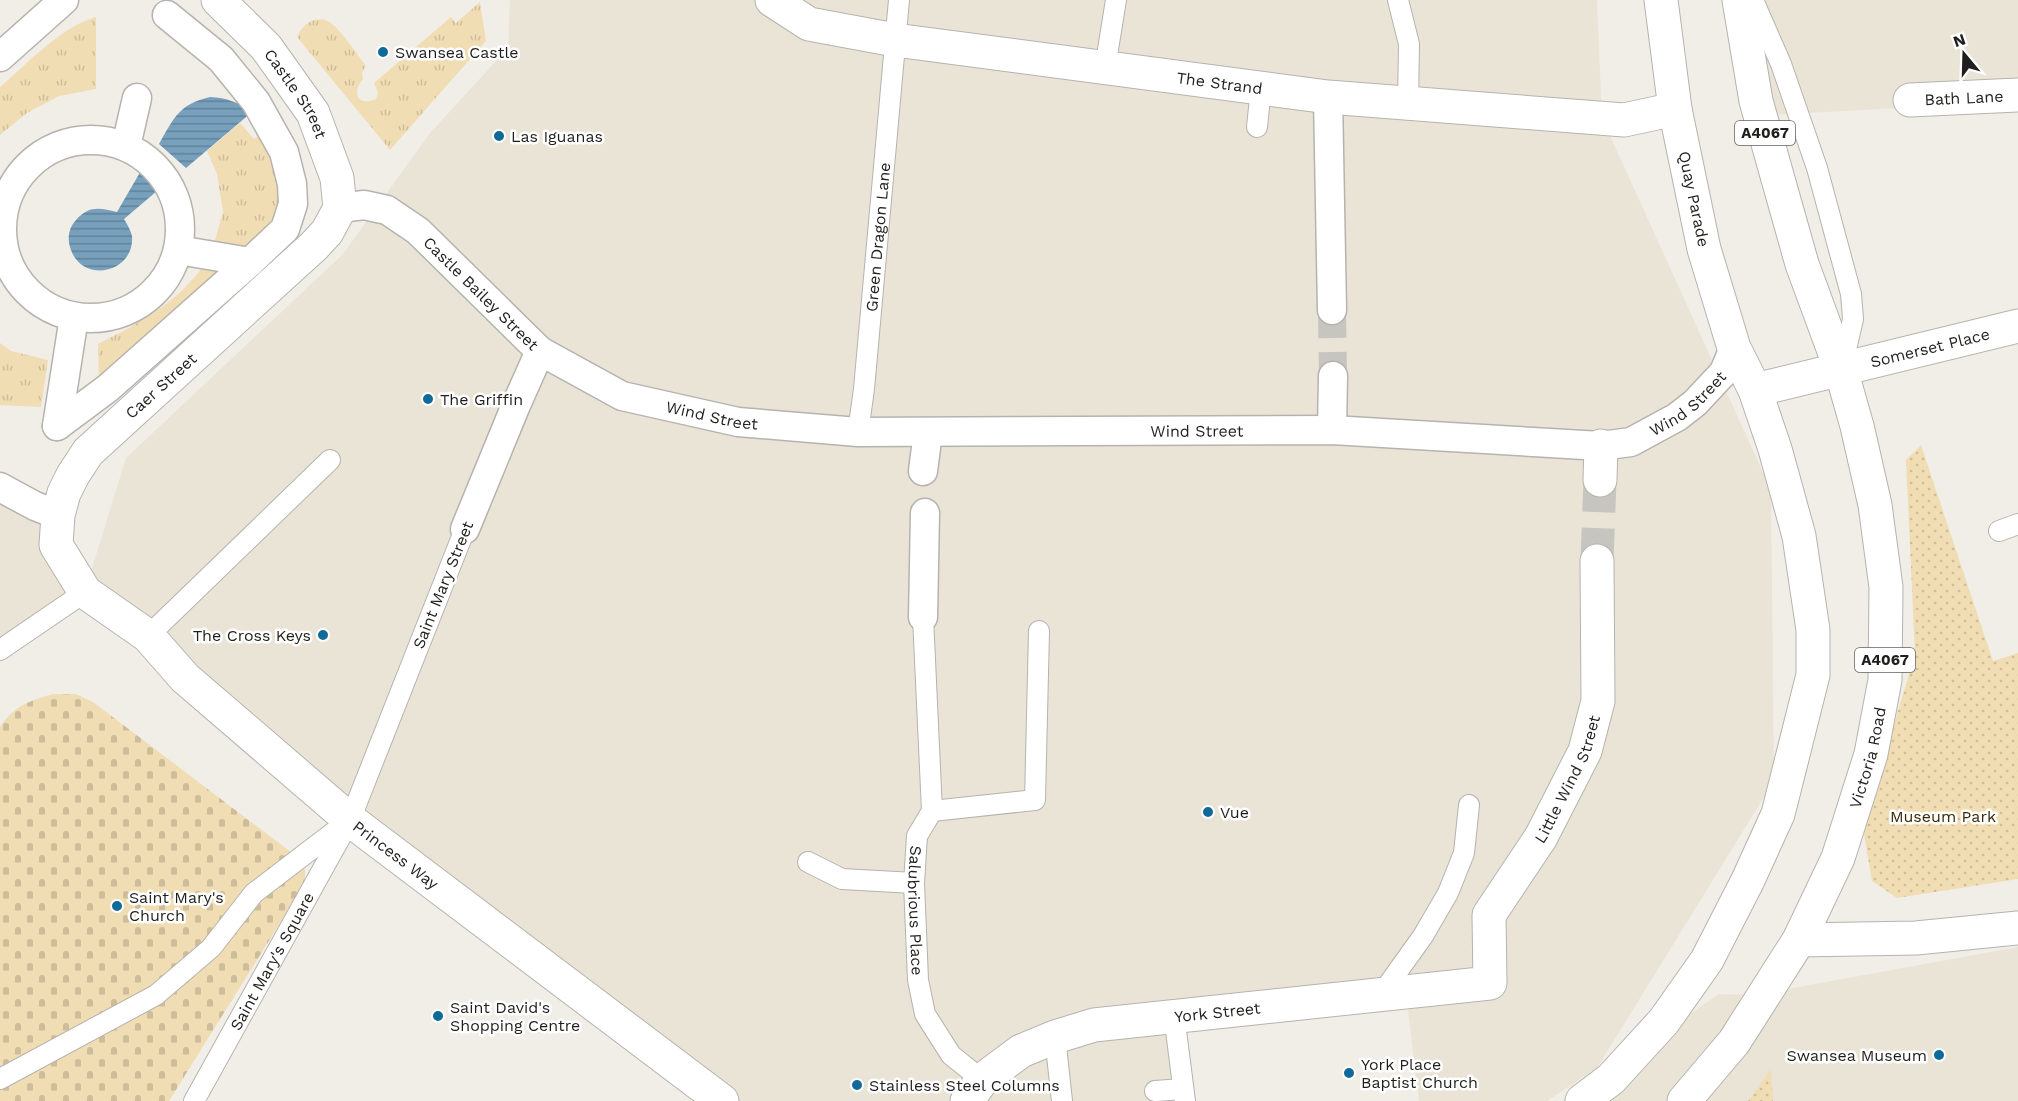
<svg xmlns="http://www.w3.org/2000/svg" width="2018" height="1101" font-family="'Work Sans',sans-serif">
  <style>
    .built { fill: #eae4d7 }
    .grass { fill: url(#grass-tufts) }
    .cemetery { fill: url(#cemetery-stones) }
    .park { fill: url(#park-dots) }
    .water { fill: url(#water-rules) }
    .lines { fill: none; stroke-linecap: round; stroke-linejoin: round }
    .pedestrian-tunnel { stroke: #c7c5bf; stroke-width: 28; stroke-dasharray: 28 14; stroke-linecap: butt }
    .minor-tunnel { stroke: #c7c5bf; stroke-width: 33; stroke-dasharray: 33 16; stroke-linecap: butt }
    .service-casing { stroke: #b6b3ae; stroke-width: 22 }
    .pedestrian-casing { stroke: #b6b3ae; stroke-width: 31 }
    .minor-casing { stroke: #b6b3ae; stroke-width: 35 }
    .tertiary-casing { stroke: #b6b3ae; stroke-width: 35 }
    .secondary-casing { stroke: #b6b3ae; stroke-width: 35 }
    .primary-casing { stroke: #b6b3ae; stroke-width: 35 }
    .service { stroke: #fff; stroke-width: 20 }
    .pedestrian { stroke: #fff; stroke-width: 28 }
    .minor { stroke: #fff; stroke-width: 33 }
    .tertiary { stroke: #fff; stroke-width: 33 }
    .secondary { stroke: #fff; stroke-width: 33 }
    .primary { stroke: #fff; stroke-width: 33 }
    .poi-dot { fill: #0f6a99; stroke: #fff; stroke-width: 2 }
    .labels { text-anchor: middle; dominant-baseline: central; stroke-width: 5; stroke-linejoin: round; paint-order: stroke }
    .shield { fill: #fff; stroke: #636261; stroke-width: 1.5 }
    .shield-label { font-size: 15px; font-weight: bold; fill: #201f1d }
    .poi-label { font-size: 16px; fill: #201f1d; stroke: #fff; text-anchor: start }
    .street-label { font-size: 16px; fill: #201f1d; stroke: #fff }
    .park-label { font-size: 16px; fill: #3a2b06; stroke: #fff }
  </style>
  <defs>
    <pattern id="grass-tufts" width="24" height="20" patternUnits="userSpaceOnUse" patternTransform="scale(1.5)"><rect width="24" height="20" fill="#f1ddb4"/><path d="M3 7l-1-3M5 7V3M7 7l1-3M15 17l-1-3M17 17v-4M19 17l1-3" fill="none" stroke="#cebd9a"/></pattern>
    <pattern id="cemetery-stones" width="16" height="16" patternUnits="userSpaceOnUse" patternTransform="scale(1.5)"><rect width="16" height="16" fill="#f1ddb4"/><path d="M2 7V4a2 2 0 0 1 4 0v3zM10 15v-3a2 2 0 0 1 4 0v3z" fill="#cebd9a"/></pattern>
    <pattern id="park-dots" width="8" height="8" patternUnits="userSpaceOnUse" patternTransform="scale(1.5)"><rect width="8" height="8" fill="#f1ddb4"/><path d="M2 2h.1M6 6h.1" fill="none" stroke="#cebd9a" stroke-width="1.8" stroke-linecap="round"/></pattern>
    <pattern id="water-rules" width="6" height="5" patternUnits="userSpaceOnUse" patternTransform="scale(1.5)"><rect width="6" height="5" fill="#77a0bd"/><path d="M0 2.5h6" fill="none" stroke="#618299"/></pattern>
  </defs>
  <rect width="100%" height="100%" fill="#f1eee8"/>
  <g class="built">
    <path d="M 510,0 L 1597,0 L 1602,118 L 1771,490 L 1774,781 L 1597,1068 L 1547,1101 L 1419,1101 L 1406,994 L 1175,1015 L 1185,1101 L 722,1101 L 85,592 L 0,650 L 0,487 L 58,515 L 85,591 L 126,458 L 343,254 L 430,133 L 508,48 Z"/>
    <path d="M 1744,0 L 2018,0 L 2018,102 L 1769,115 Z"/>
    <path d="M 2018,947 L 2018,1101 L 1562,1101 L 1719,994 L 1755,995 Z"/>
  </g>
  <g class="grass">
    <path d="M 480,2 L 486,41 L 390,150 L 297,37 C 303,23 318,13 332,24 C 340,29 359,57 366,66 L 362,72 L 363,79 C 351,93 358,107 376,99 L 378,93 L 374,83 L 451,17 L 456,23 Z"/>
    <path d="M 96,17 L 96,89 L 59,96 L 27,113 L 0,135 L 0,87 C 27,64 62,26 96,17 Z"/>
    <path d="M 240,123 L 254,139 L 259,136 C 272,159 288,190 276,217 C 271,229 259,241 252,252 L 213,247 L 223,212 L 217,174 L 207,151 Z"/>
    <path d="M 206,262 L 237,267 L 99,390 L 98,344 C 140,323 179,302 206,262 Z"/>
    <path d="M 0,343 L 11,351 L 48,360 L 41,407 L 0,405 Z"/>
  </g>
  <path class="cemetery" d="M 53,694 L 76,694 L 93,702 L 300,859 L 305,870 L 305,883 L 169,1101 L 0,1101 L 0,727 C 14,706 29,701 53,694 Z"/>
  <g class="park">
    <path d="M 1921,445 L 1993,661 L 2018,653 L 2018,879 L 1897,898 L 1872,881 L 1863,828 L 1915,654 L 1906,460 Z"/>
    <path d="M 1771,1069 L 1773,1101 L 1748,1101 Z"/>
  </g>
  <g class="water">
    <path d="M 210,97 C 227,98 238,102 252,112 L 186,168 L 159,144 C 174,118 179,104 210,97 Z"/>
    <path d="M 142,169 L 147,173 L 157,191 L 124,219 C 127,224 131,231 132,236 C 135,273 83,284 71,250 C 67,239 68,229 76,220 C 89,205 100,208 117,212 Z"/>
  </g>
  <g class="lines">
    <path class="pedestrian-tunnel" d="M 1332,310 L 1333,376"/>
    <path class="minor-tunnel" d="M 1597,561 L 1600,480"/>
    <g class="service-casing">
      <g id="service">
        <path d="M 1398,0 L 1409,44 L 1408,103"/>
        <path d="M 1753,0 L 1781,64 L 1817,168 L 1851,294 L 1853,319 L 1842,367"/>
        <path d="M 1105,68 L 1116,0"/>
        <path d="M 1257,127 L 1261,88"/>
        <path id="s1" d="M 858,432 L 864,389 L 899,0"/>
        <path d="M 1999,531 L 2018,524"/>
        <path id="s2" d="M 923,617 L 932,811 L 917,836 L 914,883 L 918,980 L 925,1014 L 951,1055 L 982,1080"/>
        <path d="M 148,636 L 330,460"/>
        <path d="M 0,650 L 85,592"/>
        <path d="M 932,811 L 1035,800 L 1039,631"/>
        <path d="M 808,862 L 842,879 L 914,883"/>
        <path d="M 1380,996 L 1423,936 L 1448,893 L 1464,853 L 1469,805"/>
        <path d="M 1174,1015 L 1185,1101"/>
        <path d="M 1055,1037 L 1062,1101"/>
        <path d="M 0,1079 L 156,995 L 211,948 L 254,893 L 343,825"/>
        <path d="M 1155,1091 L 1183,1089"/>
        <path id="s3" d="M 194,1101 L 350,820 L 465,529"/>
      </g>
    </g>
    <g class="pedestrian-casing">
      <g id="pedestrian">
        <path d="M 0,57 L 64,0"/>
        <path d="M 1328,97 L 1332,310"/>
        <circle cx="91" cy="229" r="89"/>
        <path d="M 126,146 L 137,98"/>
        <path id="s4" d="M 340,208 L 364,205 L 387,210 L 418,231 L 540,351 L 622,396 L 738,422 L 858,432 L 1332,430 L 1601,446 L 1631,442 L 1677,417 L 1695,403 L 1724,372 L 1734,348"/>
        <path d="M 178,250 L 250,262"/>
        <path d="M 57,426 L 108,388 L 250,262 L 285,229 L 293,204 L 292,184 L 284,152 L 256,102 L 221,59 L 167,15"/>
        <path d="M 57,426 L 74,317"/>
        <path d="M 1332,430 L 1333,376"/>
        <path d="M 923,471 L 928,432"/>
        <path d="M 0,487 L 35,506 L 58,515"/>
        <path d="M 465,529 L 516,405 L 540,351"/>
        <path d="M 923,617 L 925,513"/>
      </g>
    </g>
    <g class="minor-casing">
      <g id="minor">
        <path id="s5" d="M 1910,100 L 2018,95"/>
        <path id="s6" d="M 1755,390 L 2018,326"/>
        <path d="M 1600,480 L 1601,446"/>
        <path d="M 1799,940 L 1916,938 L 2018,928"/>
        <path id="s7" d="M 967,1101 L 982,1080 L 1021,1051 L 1055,1037 L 1094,1025 L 1490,983 L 1489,915 L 1541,837 L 1585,751 L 1598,701 L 1597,561"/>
      </g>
    </g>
    <g class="tertiary-casing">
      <g id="tertiary">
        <path id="s8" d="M 772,0 L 809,24 L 895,40 L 1328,97 L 1624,120 L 1675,109"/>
        <path id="s9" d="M 340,208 L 327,232 L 314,246 L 88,452 L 73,475 L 64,493 L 58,515 L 56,545 L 85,592 L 148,636 L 185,678 L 350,820 L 722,1101"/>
      </g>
    </g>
    <g class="secondary-casing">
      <g id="secondary">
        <path id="s10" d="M 218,0 L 266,47 L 313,113 L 337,178 L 340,208"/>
      </g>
    </g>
    <g class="primary-casing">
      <g id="primary">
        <path d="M 1582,1101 L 1611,1079 L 1664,1021 L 1707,960 L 1748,880 L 1778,814 L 1813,675 L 1813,630 L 1799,536 L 1775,449 L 1755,390 L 1734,348 L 1704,249 L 1675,109 L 1661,0"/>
        <path id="s11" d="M 1684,1101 L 1734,1042 L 1799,940 L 1838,858 L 1871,754 L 1885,680 L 1886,587 L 1875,505 L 1857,426 L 1841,370 L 1802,264 L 1756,101 L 1739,0"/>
      </g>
    </g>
    <use href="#service" class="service"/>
    <use href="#pedestrian" class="pedestrian"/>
    <use href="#minor" class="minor"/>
    <use href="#tertiary" class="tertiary"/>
    <use href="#secondary" class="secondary"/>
    <use href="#primary" class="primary"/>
  </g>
  <g class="poi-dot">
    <circle cx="383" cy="52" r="6"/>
    <circle cx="499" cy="136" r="6"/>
    <circle cx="428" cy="399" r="6"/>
    <circle cx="323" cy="635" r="6"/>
    <circle cx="1208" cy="812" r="6"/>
    <circle cx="117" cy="906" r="6"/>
    <circle cx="438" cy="1016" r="6"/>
    <circle cx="1939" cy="1055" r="6"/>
    <circle cx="1349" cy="1073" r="6"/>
    <circle cx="857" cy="1085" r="6"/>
  </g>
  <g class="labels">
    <g class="shield">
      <rect x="1735" y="121" width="60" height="24" rx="4.5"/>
      <rect x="1855" y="648" width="60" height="24" rx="4.5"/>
    </g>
    <g class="shield-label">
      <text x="1765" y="133">A4067</text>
      <text x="1885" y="660">A4067</text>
    </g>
    <g class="poi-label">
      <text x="395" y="52">Swansea Castle</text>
      <text x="511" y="136">Las Iguanas</text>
      <text x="440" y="399">The Griffin</text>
      <text x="311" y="635" text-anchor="end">The Cross Keys</text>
      <text x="1220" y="812">Vue</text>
      <text x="129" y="897">Saint Mary's<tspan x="129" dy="18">Church</tspan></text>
      <text x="450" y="1007">Saint David's<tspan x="450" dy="18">Shopping Centre</tspan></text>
      <text x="1927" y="1055" text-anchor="end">Swansea Museum</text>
      <text x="1361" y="1064">York Place<tspan x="1361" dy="18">Baptist Church</tspan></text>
      <text x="869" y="1085">Stainless Steel Columns</text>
    </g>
    <g class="street-label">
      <text stroke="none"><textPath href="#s8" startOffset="459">The Strand</textPath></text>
      <text stroke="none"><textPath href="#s10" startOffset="123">Castle Street</textPath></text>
      <text stroke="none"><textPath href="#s5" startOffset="54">Bath Lane</textPath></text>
      <text transform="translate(1694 199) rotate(78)">Quay Parade</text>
      <text stroke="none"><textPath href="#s1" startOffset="196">Green Dragon Lane</textPath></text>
      <text stroke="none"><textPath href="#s4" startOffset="174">Castle Bailey Street</textPath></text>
      <text stroke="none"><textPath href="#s6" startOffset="180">Somerset Place</textPath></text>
      <text transform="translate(161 386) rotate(-42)">Caer Street</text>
      <text stroke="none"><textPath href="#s4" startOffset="1432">Wind Street</textPath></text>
      <text stroke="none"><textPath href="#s4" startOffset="442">Wind Street</textPath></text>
      <text stroke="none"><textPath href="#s4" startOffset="928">Wind Street</textPath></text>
      <text transform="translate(443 585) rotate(-68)">Saint Mary Street</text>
      <text stroke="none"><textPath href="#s11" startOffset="394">Victoria Road</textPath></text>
      <text stroke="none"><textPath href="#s7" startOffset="776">Little Wind Street</textPath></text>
      <text stroke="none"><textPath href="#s9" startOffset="916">Princess Way</textPath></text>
      <text stroke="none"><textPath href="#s2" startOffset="298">Salubrious Place</textPath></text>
      <text stroke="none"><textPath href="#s3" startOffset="160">Saint Mary's Square</textPath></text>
      <text stroke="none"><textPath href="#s7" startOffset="276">York Street</textPath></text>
    </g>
    <g class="park-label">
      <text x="1943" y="816">Museum Park</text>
    </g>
  </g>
  <g transform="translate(1964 54) rotate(341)" stroke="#ffffff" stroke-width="4.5" paint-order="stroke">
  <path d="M0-4.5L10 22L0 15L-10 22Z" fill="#201f1d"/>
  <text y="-9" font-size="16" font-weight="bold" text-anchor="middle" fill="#201f1d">N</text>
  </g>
</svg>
